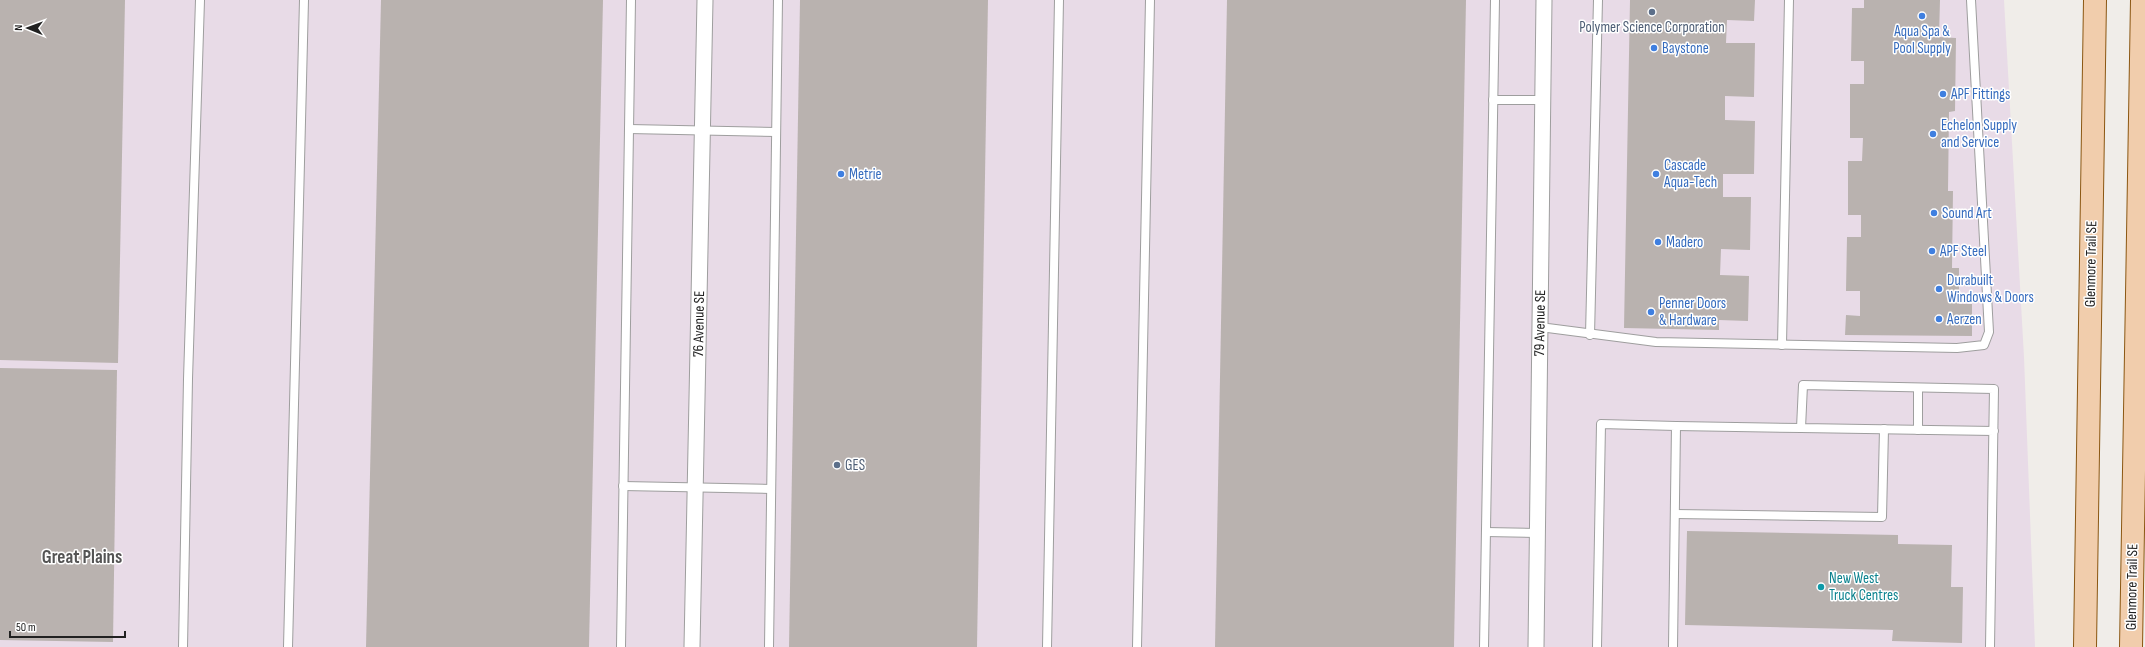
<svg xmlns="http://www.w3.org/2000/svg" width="2145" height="647" font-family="'Sofia Sans Condensed',sans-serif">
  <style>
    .industrial { fill: #e8dbe7 }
    .building { fill: #b9b2af }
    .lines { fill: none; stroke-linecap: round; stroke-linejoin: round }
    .lane-casing { stroke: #9e9e9e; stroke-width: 10 }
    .street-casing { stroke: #9e9e9e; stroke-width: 17 }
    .primary-casing { stroke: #8b5712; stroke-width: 24 }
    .lane { stroke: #fff; stroke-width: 8 }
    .street { stroke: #fff; stroke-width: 15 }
    .primary { stroke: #f1cdac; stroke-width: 22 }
    .service-dot { fill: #5c6f8a; stroke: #fff; stroke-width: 1.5 }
    .shop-dot { fill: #3f7fe0; stroke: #fff; stroke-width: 1.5 }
    .culture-dot { fill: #0f9aa8; stroke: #fff; stroke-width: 1.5 }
    .labels { text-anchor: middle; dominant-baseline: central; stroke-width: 3; stroke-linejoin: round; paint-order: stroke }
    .service-label { font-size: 15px; fill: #4e5e75; stroke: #fff }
    .shop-label { font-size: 15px; fill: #366cbe; stroke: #fff; text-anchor: start }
    .street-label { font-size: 15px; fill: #212121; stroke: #fff }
    .culture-label { font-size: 15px; fill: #0d838f; stroke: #fff; text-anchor: start }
    .district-label { font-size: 19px; font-weight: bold; fill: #545454; stroke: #fff }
  </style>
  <rect width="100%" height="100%" fill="#f0ede9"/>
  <path class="industrial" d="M 0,0 L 2004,0 L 2024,357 L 2035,647 L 0,647 Z"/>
  <g class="building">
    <path d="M 0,0 L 125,0 L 118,363 L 0,360 Z"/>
    <path d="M 381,0 L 603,0 L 589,647 L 366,647 Z"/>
    <path d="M 800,0 L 988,0 L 977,647 L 789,647 Z"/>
    <path d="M 1227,0 L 1466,0 L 1454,647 L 1215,647 Z"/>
    <path d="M 1630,0 L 1755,0 L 1754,21 L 1727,20 L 1726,43 L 1755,43 L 1754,97 L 1725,96 L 1725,120 L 1755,121 L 1754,174 L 1723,174 L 1723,197 L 1751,197 L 1750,250 L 1721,249 L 1720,275 L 1749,276 L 1748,321 L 1719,320 L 1719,330 L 1624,328 Z"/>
    <path d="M 1864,0 L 1940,0 L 1939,37 L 1956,38 L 1955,111 L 1949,112 L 1948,191 L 1953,191 L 1952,268 L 1959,268 L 1959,304 L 1972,304 L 1972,336 L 1845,335 L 1846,315 L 1860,316 L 1860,291 L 1846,291 L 1847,237 L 1861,237 L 1861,215 L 1848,215 L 1848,161 L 1862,161 L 1863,138 L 1850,138 L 1850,84 L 1864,84 L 1864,61 L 1851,61 L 1852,8 L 1864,8 Z"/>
    <path d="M 0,368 L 117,370 L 113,642 L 0,640 Z"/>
    <path d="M 1687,531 L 1898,535 L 1898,544 L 1952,545 L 1951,587 L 1963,587 L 1962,643 L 1892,641 L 1893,630 L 1685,625 Z"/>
  </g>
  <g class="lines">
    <g class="lane-casing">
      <g id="lane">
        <path d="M 1493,100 L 1543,100"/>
        <path d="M 629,129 L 776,132"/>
        <path d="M 1540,327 L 1656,342 L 1957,348 L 1984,345 L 1989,332 L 1971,0"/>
        <path d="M 1590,335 L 1598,0"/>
        <path d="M 1782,345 L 1789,0"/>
        <path d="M 1676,426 L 1801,428"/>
        <path d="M 1918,430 L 1918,388"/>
        <path d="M 623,486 L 771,489"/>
        <path d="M 1675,514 L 1882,517 L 1884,429"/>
        <path d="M 1486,532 L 1537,533"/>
        <path d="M 183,647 L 188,379 L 200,0"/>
        <path d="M 288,647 L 304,0"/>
        <path d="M 621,647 L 631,0"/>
        <path d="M 769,647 L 778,0"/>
        <path d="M 1047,647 L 1059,0"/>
        <path d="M 1137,647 L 1150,0"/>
        <path d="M 1484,647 L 1495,0"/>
        <path d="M 1597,647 L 1601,424 L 1676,426 L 1673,647"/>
        <path d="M 1990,647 L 1994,389 L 1803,385 L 1801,428 L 1994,431"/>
      </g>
    </g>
    <g class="street-casing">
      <g id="street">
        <path d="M 692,647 L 705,0"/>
        <path d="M 1536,647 L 1544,0"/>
      </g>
    </g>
    <g class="primary-casing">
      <g id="primary">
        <path d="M 2085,647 L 2095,0"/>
        <path d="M 2131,647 L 2142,0"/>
      </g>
    </g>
    <use href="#lane" class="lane"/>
    <use href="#street" class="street"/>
    <use href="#primary" class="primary"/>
  </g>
  <g class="service-dot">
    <circle cx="1652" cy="12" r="4"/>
    <circle cx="837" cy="465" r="4"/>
  </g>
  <g class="shop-dot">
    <circle cx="1922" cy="16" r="4"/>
    <circle cx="1654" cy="48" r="4"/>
    <circle cx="1943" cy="94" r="4"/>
    <circle cx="1933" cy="134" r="4"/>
    <circle cx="841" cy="174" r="4"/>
    <circle cx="1656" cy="174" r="4"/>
    <circle cx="1934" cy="213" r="4"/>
    <circle cx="1658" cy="242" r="4"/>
    <circle cx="1932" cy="251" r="4"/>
    <circle cx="1939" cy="289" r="4"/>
    <circle cx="1651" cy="312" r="4"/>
    <circle cx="1939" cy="319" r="4"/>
  </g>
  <circle class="culture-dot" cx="1821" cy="587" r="4"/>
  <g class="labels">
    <g class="service-label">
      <text x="1652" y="27">Polymer Science Corporation</text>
      <text x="845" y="465" text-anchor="start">GES</text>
    </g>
    <g class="shop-label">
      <text x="1922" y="31" text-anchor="middle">Aqua Spa &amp;<tspan x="1922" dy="17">Pool Supply</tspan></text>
      <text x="1662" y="48">Baystone</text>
      <text x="1951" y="94">APF Fittings</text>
      <text x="1941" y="125">Echelon Supply<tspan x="1941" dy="17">and Service</tspan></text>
      <text x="1664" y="165">Cascade<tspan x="1664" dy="17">Aqua-Tech</tspan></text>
      <text x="849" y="174">Metrie</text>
      <text x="1942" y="213">Sound Art</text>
      <text x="1666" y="242">Madero</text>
      <text x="1940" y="251">APF Steel</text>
      <text x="1947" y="280">Durabuilt<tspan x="1947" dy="17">Windows &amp; Doors</tspan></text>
      <text x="1659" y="303">Penner Doors<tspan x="1659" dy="17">&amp; Hardware</tspan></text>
      <text x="1947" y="319">Aerzen</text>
    </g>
    <g class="street-label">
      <text transform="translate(2091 264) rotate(-89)">Glenmore Trail SE</text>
      <text transform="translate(1540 323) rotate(-89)">79 Avenue SE</text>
      <text transform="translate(699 324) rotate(-89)">76 Avenue SE</text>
      <text transform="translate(2132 587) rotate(-89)">Glenmore Trail SE</text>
    </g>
    <g class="culture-label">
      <text x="1829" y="578">New West<tspan x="1829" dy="17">Truck Centres</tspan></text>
    </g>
    <g class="district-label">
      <text x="82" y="557">Great Plains</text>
    </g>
  </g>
  <g transform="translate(28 28) rotate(271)" stroke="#ffffff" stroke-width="3" paint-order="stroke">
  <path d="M0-3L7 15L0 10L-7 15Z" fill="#212121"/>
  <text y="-6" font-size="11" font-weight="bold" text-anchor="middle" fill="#212121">N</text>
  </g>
  <path d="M10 631v6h115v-6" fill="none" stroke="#212121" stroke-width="2"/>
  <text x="16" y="631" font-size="12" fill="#212121" stroke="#ffffff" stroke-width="3" paint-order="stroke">50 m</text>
</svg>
